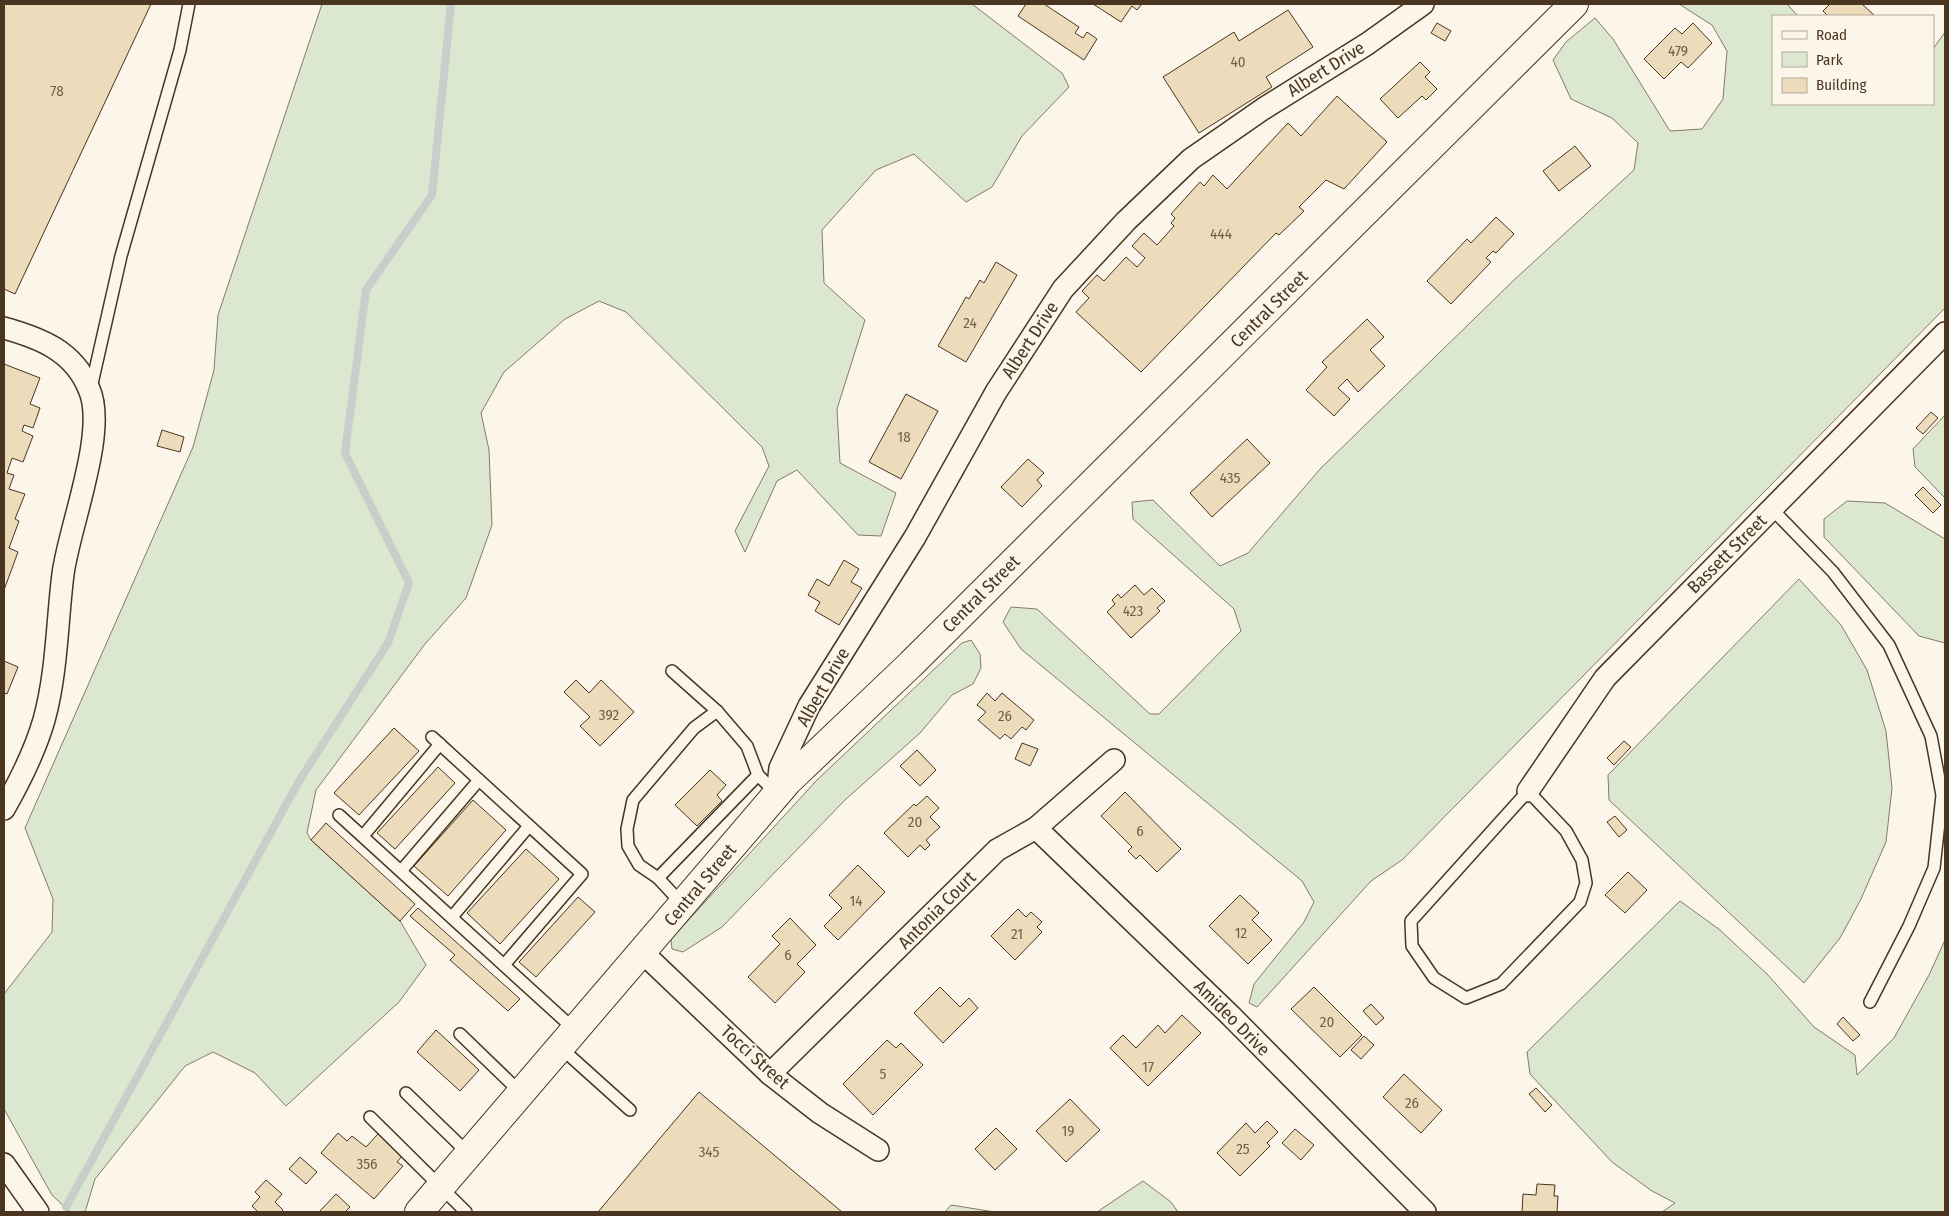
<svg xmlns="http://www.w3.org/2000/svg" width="1949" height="1216" font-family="'Fira Sans Condensed',sans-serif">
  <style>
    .green { fill: #dce7d0; stroke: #887966 }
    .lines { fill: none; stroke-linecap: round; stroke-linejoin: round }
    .stream { stroke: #c9cecd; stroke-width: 8 }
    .building { fill: #ecdcbc; stroke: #4a3520 }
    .lane-casing { stroke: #4a3520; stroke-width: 14 }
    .street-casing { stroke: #4a3520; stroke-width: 24 }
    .primary-casing { stroke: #4a3520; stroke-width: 30 }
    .lane { stroke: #fbf6e9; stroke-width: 11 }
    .street { stroke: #fbf6e9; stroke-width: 21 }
    .primary { stroke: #fbf6e9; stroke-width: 28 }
    .labels { text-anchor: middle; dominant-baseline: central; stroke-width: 4; stroke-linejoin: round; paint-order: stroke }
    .number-label { font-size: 15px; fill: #725f47 }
    .street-label { font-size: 18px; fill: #4a3520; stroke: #fbf6e9 }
  </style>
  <rect width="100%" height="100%" fill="#fbf6e9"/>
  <g class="green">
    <path d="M 322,4 L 972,4 L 1062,73 L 1069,87 L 1022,136 L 992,187 L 966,202 L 914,154 L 876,170 L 822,230 L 824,283 L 865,320 L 837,409 L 840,463 L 896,493 L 881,536 L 858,535 L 797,470 L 777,481 L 745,552 L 735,531 L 769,466 L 762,447 L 626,312 L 599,301 L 565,319 L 504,372 L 481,413 L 489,450 L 492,525 L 466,598 L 425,644 L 316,790 L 307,833 L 311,840 L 400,921 L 426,965 L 399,1002 L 286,1106 L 255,1073 L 213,1052 L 185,1066 L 95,1179 L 85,1212 L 70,1212 L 52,1195 L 4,1109 L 4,994 L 52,932 L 53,899 L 25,828 L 193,447 L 214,370 L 218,315 Z"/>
    <path d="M 1679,4 L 1787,4 L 1798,16 L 1773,16 L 1773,104 L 1933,104 L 1933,49 L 1945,32 L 1945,308 L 1402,860 L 1371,881 L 1257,1007 L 1249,1003 L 1254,984 L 1304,922 L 1314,902 L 1302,881 L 1021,649 L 1003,622 L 1011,607 L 1037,609 L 1150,714 L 1159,714 L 1241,631 L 1234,609 L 1133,519 L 1132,502 L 1153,500 L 1220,566 L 1248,553 L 1321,468 L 1514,280 L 1634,170 L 1638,143 L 1612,118 L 1571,99 L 1553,60 L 1566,42 L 1595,18 L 1613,39 L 1670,131 L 1702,129 L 1723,99 L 1727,51 L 1712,25 Z"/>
    <path d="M 1945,415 L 1945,498 L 1915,467 L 1913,449 Z"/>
    <path d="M 1847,501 L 1885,503 L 1945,539 L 1945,643 L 1919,636 L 1824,537 L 1824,519 Z"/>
    <path d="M 1799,579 L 1841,625 L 1867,670 L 1886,731 L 1892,788 L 1886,842 L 1861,899 L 1840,938 L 1804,983 L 1609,800 L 1608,775 Z"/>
    <path d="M 971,640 L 980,654 L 981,668 L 973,684 L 952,695 L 920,733 L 845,800 L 722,927 L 683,952 L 672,949 L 671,939 L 817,780 L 962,643 Z"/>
    <path d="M 1680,901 L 1720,930 L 1768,975 L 1814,1027 L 1855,1055 L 1857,1075 L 1894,1038 L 1929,975 L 1945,940 L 1945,1212 L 1662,1212 L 1675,1203 L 1652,1191 L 1612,1162 L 1530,1074 L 1527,1052 Z"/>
    <path d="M 1143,1181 L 1171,1202 L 1178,1212 L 1097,1212 Z"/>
    <path d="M 951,1205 L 995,1212 L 945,1212 Z"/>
  </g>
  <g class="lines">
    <path class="stream" d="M 66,1207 L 299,781 L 388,643 L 409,583 L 345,453 L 366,290 L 432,195 L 451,4"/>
  </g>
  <g class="building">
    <path d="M 4,4 L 151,4 L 15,294 L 4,289 Z"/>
    <path d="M 1026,4 L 1044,4 L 1079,27 L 1075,33 L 1083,38 L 1087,32 L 1097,39 L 1084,60 L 1018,16 Z"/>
    <path d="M 1093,4 L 1142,4 L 1137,10 L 1132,6 L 1121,22 Z"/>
    <path d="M 1830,4 L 1862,4 L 1875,16 L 1828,16 L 1823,11 Z"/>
    <path d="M 1288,10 L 1313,47 L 1266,77 L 1272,87 L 1199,133 L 1163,77 L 1234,32 L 1239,41 Z"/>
    <path d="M 1437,23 L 1451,31 L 1445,41 L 1431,33 Z"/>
    <path d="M 1693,23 L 1712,43 L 1688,68 L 1681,62 L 1664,79 L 1644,59 L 1675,28 L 1682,34 Z"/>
    <path d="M 1420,62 L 1430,72 L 1425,77 L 1437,89 L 1426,100 L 1422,96 L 1398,118 L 1380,99 Z"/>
    <path d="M 1337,96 L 1387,142 L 1344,189 L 1326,180 L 1299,207 L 1304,211 L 1279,235 L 1276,233 L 1141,372 L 1076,312 L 1089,298 L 1082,291 L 1097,275 L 1104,281 L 1126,257 L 1137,267 L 1145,258 L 1132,246 L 1144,233 L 1157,245 L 1174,226 L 1171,223 L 1175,218 L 1171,214 L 1200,182 L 1204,186 L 1213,175 L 1227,189 L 1288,123 L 1301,136 Z"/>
    <path d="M 1575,146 L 1591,166 L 1559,191 L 1543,171 Z"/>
    <path d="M 1496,217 L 1514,234 L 1496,253 L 1493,251 L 1486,258 L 1491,262 L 1451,304 L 1427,281 L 1467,239 L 1471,243 Z"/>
    <path d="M 996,262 L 1017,275 L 966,362 L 938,346 L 966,297 L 969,299 L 980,280 L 984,283 Z"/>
    <path d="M 1367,319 L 1384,337 L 1370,350 L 1385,366 L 1358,392 L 1347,379 L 1338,388 L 1350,399 L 1334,416 L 1306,390 L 1327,367 L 1322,362 Z"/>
    <path d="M 4,364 L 40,378 L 30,404 L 40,408 L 33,428 L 24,425 L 22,431 L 33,436 L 23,462 L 12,458 L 7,473 L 14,475 L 9,489 L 25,494 L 15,519 L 19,521 L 9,548 L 18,552 L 4,590 Z"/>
    <path d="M 906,394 L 938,411 L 901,479 L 869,462 Z"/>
    <path d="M 1931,412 L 1938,418 L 1923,434 L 1916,428 Z"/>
    <path d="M 162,430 L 184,437 L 180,452 L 157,446 Z"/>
    <path d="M 1247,439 L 1270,463 L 1212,517 L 1190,493 Z"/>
    <path d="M 1028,459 L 1044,473 L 1037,480 L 1042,486 L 1022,507 L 1001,487 Z"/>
    <path d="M 1923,487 L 1941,505 L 1933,513 L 1915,495 Z"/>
    <path d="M 844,560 L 859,569 L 851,582 L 862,588 L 839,625 L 815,611 L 820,602 L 808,595 L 817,579 L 829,586 Z"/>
    <path d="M 1135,585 L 1144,595 L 1152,588 L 1165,601 L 1157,608 L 1160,611 L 1131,638 L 1107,612 L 1115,604 L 1112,600 L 1118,594 L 1121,598 Z"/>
    <path d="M 4,661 L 18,667 L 7,694 L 4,693 Z"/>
    <path d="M 576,680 L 589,693 L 601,680 L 634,712 L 600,746 L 580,726 L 590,717 L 564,692 Z"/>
    <path d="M 987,693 L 995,701 L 1002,693 L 1034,720 L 1026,730 L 1022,727 L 1011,739 L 1005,734 L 1000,739 L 978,720 L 986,712 L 977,705 Z"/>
    <path d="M 394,728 L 419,751 L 359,815 L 334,793 Z"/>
    <path d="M 1624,741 L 1631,747 L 1614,765 L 1607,758 Z"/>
    <path d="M 1022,743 L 1038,749 L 1030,766 L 1015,759 Z"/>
    <path d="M 917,750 L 936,770 L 920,786 L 900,766 Z"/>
    <path d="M 438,767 L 455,783 L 395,849 L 377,833 Z"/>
    <path d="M 710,770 L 726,785 L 717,795 L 722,801 L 697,826 L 675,805 Z"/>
    <path d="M 1125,792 L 1181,849 L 1157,872 L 1140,855 L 1136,859 L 1128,851 L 1132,847 L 1101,816 Z"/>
    <path d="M 927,796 L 939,808 L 930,817 L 940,827 L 926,840 L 930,845 L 925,850 L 920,845 L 908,857 L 884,833 L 914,804 L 916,806 Z"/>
    <path d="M 473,800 L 506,830 L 448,896 L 414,866 Z"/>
    <path d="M 1615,816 L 1627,830 L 1619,837 L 1607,822 Z"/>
    <path d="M 326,823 L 415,904 L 400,921 L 311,840 Z"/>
    <path d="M 526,849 L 559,879 L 500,944 L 467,913 Z"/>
    <path d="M 858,865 L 885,892 L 838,940 L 824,926 L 842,908 L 829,895 Z"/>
    <path d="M 1628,872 L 1647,890 L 1625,913 L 1605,895 Z"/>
    <path d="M 1240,895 L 1259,913 L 1252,920 L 1272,940 L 1248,964 L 1209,926 Z"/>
    <path d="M 578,897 L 595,912 L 536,977 L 519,962 Z"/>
    <path d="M 418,908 L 520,999 L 508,1011 L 450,960 L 455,955 L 410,916 Z"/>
    <path d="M 1018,909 L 1026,917 L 1031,912 L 1042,922 L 1037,927 L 1042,932 L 1015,960 L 991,936 Z"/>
    <path d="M 790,918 L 816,945 L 797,964 L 805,972 L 775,1003 L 748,977 L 780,944 L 772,936 Z"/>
    <path d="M 940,987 L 960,1007 L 969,998 L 978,1008 L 943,1043 L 914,1013 Z"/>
    <path d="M 1314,987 L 1362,1035 L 1340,1057 L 1291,1009 Z"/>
    <path d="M 1371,1004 L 1384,1018 L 1376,1025 L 1363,1011 Z"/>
    <path d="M 1182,1015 L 1201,1033 L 1148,1086 L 1110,1048 L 1123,1035 L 1136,1048 L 1158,1025 L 1165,1033 Z"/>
    <path d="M 1843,1017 L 1860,1035 L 1853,1041 L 1837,1024 Z"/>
    <path d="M 436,1030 L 479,1070 L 460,1091 L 417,1052 Z"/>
    <path d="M 1364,1036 L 1374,1045 L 1361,1059 L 1351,1050 Z"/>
    <path d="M 887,1040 L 896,1048 L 901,1043 L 923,1065 L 873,1115 L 843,1084 Z"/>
    <path d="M 1404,1074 L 1442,1110 L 1421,1133 L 1383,1097 Z"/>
    <path d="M 1536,1088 L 1552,1105 L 1545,1112 L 1529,1094 Z"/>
    <path d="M 699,1092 L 842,1212 L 598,1212 Z"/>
    <path d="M 1070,1099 L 1100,1130 L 1066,1162 L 1036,1131 Z"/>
    <path d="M 1267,1121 L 1278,1132 L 1267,1143 L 1270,1146 L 1240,1176 L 1217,1153 L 1246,1123 L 1255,1133 Z"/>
    <path d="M 996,1128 L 1017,1149 L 995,1170 L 975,1149 Z"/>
    <path d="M 1295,1129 L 1314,1145 L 1301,1160 L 1282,1143 Z"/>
    <path d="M 338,1133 L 347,1141 L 352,1136 L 366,1147 L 378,1134 L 403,1155 L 397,1162 L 403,1166 L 374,1199 L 321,1153 Z"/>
    <path d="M 300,1157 L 317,1172 L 306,1184 L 289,1169 Z"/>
    <path d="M 266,1180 L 282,1194 L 275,1202 L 283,1210 L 281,1212 L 258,1212 L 252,1206 L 260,1197 L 255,1192 Z"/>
    <path d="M 1537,1184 L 1555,1185 L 1554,1196 L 1558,1196 L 1557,1212 L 1522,1212 L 1523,1194 L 1536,1195 Z"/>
    <path d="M 336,1194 L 350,1207 L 345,1212 L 319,1212 Z"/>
  </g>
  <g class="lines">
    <g class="lane-casing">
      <g id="lane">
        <path d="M 91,388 L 121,256 L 180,50 L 189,4"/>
        <path d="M 1772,509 L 1833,572 L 1889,645 L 1931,736 L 1942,795 L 1934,868 L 1909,926 L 1870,1002"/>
        <path d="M 672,671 L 717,711 L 747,746 L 758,775 L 777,794"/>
        <path d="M 432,737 L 582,874 L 504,965"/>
        <path d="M 1528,791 L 1566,831 L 1582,860 L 1586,883 L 1580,902 L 1501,984 L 1466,998 L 1434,978 L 1412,946 L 1411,921 Z"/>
        <path d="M 339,815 L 575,1030"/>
        <path d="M 363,836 L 440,744"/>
        <path d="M 401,871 L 479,780"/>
        <path d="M 658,878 L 639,865 L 628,846 L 627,829 L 633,800 L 694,728 L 717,711"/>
        <path d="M 683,905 L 658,878 L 758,775"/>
        <path d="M 452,917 L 529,826"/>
        <path d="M 460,1034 L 521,1093"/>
        <path d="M 561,1048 L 630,1110"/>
        <path d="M 406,1093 L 469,1154"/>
        <path d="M 370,1117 L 466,1212"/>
      </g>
    </g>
    <g class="street-casing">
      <g id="street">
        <path d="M 4,328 C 40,338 74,351 89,389 C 108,431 69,527 63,574 C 57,622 57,673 44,720 C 35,751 20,781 4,809"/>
        <path d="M 1528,791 L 1605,678 L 1945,333"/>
        <path d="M 777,794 L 780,768 L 809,706 L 915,537 L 996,392 L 1063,289 L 1126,221 L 1191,159 L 1263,109 L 1367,44 L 1423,4"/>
        <path d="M 1036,828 L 1231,1016 L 1425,1212"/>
        <path d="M 642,952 L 770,1074 L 820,1113 L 878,1150"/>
        <path d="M 770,1074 L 997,850 L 1036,828 L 1114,760"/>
        <path d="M 4,1164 L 38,1212"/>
      </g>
    </g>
    <g class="primary-casing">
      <path id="primary" d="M 419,1212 L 788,781 L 911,664 L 1574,4"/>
    </g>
    <use href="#lane" class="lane"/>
    <use href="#street" class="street"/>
    <use href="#primary" class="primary"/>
  </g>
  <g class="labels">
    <g class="number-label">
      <text x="1678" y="51">479</text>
      <text x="1238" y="62">40</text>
      <text x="57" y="91">78</text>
      <text x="1221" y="234">444</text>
      <text x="970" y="323">24</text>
      <text x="904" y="437">18</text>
      <text x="1230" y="478">435</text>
      <text x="1133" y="611">423</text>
      <text x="609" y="715">392</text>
      <text x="1005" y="716">26</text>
      <text x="915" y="822">20</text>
      <text x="1140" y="831">6</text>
      <text x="856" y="901">14</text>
      <text x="1241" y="933">12</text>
      <text x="1017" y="934">21</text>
      <text x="788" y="955">6</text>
      <text x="1327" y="1022">20</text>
      <text x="1148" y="1067">17</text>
      <text x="883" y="1074">5</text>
      <text x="1412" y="1103">26</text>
      <text x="1068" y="1131">19</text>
      <text x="1243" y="1149">25</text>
      <text x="709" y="1152">345</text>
      <text x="367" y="1164">356</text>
    </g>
    <g class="street-label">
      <text transform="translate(1326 69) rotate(-32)">Albert Drive</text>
      <text transform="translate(1269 309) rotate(-45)">Central Street</text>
      <text transform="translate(1030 340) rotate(-57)">Albert Drive</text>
      <text transform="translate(1727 554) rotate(-45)">Bassett Street</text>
      <text transform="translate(981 594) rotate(-45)">Central Street</text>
      <text transform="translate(823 687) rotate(-60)">Albert Drive</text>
      <text transform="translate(700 885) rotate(-50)">Central Street</text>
      <text transform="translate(937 910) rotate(-45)">Antonia Court</text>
      <text transform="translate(1232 1018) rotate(45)">Amideo Drive</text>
      <text transform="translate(755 1057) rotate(42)">Tocci Street</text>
    </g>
  </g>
  <rect width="1949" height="1216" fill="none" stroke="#4a3520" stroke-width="10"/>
  <rect x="1772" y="15" width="162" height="90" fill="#fbf6e9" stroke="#b4a999"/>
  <rect x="1782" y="31" width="25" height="8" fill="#fbf6e9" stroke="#b4a999"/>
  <text x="1816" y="40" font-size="15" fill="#4a3520">Road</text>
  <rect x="1782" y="52" width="25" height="15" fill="#dce7d0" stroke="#b4a999"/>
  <text x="1816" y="65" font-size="15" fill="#4a3520">Park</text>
  <rect x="1782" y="78" width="25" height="15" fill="#ecdcbc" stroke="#b4a999"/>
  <text x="1816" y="90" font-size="15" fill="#4a3520">Building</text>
</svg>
